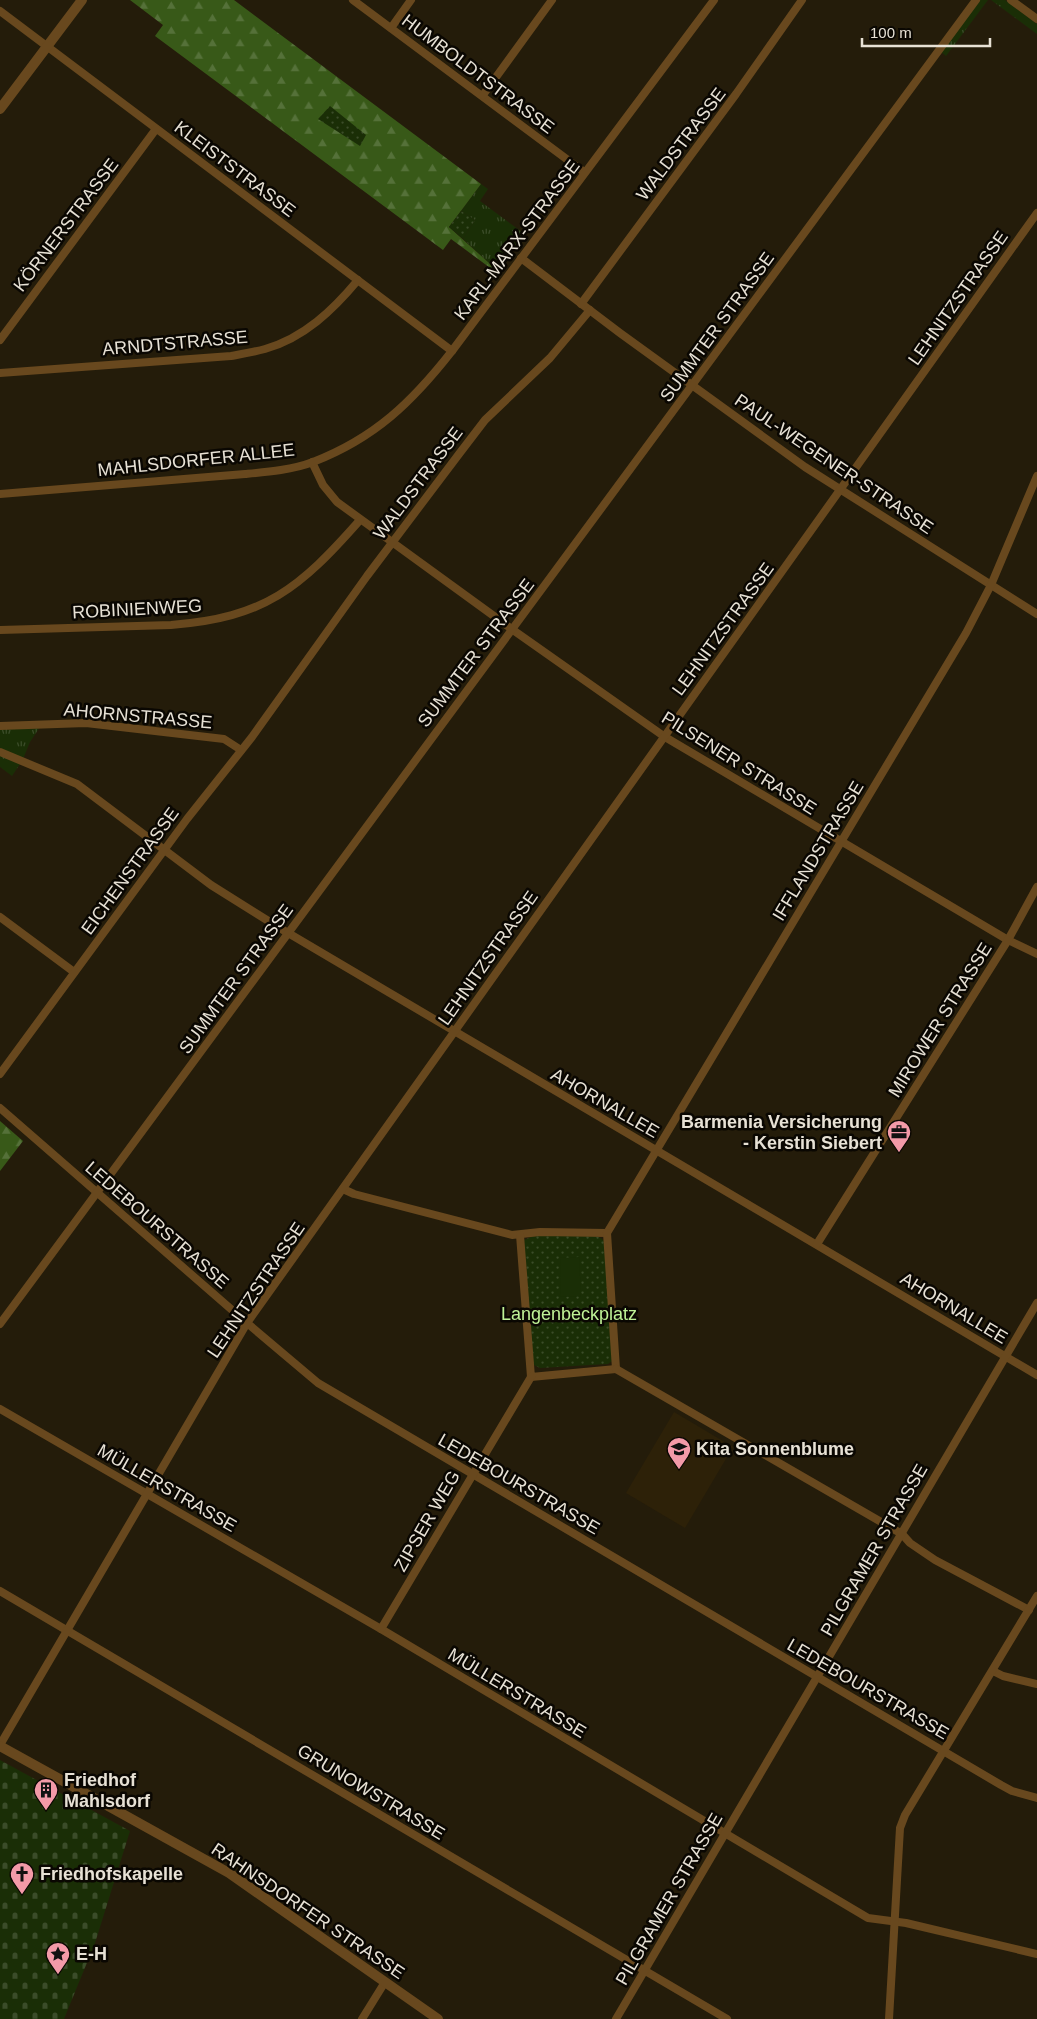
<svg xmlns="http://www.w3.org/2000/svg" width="1037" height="2019" font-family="Helvetica,sans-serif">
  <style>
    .built { fill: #2d2108 }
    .grass { fill: url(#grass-tufts) }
    .forest { fill: url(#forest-firs) }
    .cemetery { fill: url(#cemetery-stones) }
    .park { fill: url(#park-dots) }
    .garden { fill: #1a2e06 }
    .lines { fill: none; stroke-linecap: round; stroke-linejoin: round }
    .minor { stroke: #68481e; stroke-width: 8 }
    .tertiary { stroke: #68481e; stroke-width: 10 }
    .labels { text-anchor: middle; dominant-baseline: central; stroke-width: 5; stroke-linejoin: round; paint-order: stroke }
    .street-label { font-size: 18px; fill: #e7e1d5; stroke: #0a0702 }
    .poi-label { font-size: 18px; font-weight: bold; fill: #e7e1d5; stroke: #0a0702; text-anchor: start }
    .park-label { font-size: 18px; fill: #bff296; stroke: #0a0702 }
  </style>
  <defs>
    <pattern id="grass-tufts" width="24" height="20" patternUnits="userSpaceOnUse" patternTransform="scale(1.25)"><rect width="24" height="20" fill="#1a2e06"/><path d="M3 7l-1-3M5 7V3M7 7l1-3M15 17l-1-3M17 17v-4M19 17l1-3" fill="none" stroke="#3b4c29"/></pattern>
    <pattern id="forest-firs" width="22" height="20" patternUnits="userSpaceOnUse" patternTransform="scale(1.25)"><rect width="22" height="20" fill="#385918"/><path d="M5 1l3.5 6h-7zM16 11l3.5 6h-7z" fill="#557139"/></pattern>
    <pattern id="cemetery-stones" width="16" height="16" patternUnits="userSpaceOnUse" patternTransform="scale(1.25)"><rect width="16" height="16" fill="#1a2e06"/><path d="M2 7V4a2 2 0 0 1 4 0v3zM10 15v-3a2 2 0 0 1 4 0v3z" fill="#3b4c29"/></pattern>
    <pattern id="park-dots" width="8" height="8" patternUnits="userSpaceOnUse" patternTransform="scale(1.25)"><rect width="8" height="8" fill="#1a2e06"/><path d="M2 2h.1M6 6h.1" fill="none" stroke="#3b4c29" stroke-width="1.8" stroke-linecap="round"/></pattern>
  </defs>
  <rect width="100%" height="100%" fill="#241c0a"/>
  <path class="built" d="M 674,1412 L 733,1447 L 685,1528 L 626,1493 Z"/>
  <g class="grass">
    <path d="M 980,0 L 988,0 L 946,56 L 941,52 Z"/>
    <path d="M 991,0 L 1005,0 L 1037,24 L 1037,34 Z"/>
    <path d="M 481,184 L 488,189 L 480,201 L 526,235 L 516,248 L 511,244 L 507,249 L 512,253 L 498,271 L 463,239 L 475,220 L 461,211 Z"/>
    <path d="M 40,727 L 30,742 L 23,759 L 0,748 L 0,729 Z"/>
    <path d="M 0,755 L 20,764 L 12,776 L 0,767 Z"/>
  </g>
  <g class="forest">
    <path d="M 130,0 L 234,0 L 481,184 L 449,227 L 498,271 L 497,273 L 451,239 L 443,250 L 155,36 L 163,25 Z"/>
    <path d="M 0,1121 L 23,1141 L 0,1171 Z"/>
  </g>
  <path class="cemetery" d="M 0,1760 L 130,1831 L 95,1943 L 64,2019 L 0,2019 Z"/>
  <g class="park">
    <path d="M 330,106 L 366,135 L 360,146 L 318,119 Z"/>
    <path d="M 461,211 L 475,220 L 463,239 L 449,227 Z"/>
    <path d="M 566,1235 C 577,1236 598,1232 605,1242 L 612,1361 L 608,1364 L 540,1368 L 532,1364 L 524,1240 L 533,1236 Z"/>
  </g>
  <path class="garden" d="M 579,1257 L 581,1296 L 561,1297 L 560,1258 Z"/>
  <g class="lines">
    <g class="minor">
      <path d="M 353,0 L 584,172"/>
      <path d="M 1011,0 L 1037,19"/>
      <path d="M 0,11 L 452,351"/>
      <path d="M 391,28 L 411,0"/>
      <path d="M 483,95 L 552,0"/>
      <path d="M 521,258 L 620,333 L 805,467 L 1037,614"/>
      <path d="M 581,304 L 736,94 L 802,0"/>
      <path d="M 0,340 L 156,129"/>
      <path d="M 0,373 L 231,356 C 242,354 254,352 265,349 C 304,338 333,310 358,280"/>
      <path d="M 312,462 L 323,485 L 337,502 L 513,630 L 665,737 L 1008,940 L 1037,954"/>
      <path d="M 0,494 L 245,474 C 267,472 292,470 313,462 C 375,438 412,402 452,351 L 714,0"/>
      <path d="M 0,630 L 171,625 C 265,618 300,588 360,520"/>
      <path d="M 0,726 L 86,723 L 224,739 L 241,750"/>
      <path d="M 0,752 L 77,784 L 211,885 L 278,927 L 1037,1375"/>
      <path d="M 0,917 L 74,972"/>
      <path d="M 0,1074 L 187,819 L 252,737 L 367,576 L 459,454 L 485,420 L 550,358 L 590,310"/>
      <path d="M 0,1108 L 247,1323 L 318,1383 L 1001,1785 L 1012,1791 L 1037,1798"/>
      <path d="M 343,1189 L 354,1194 L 512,1235 L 540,1232 L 607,1233"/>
      <path d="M 607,1233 L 966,633 L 991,585 L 1037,476"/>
      <path d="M 607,1233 L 616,1369"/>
      <path d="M 520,1235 L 531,1377 L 616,1369"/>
      <path d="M 817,1244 L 1008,940 L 1037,887"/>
      <path d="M 0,1324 L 976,0"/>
      <path d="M 616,1369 L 902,1534 L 910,1543 L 935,1560 L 1029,1610"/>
      <path d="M 0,1409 L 381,1629 L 868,1918 L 906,1923 L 1037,1954"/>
      <path d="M 0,1591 L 727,2019"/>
      <path d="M 381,1629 L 531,1377"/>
      <path d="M 993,1671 L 1003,1676 L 1037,1684"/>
      <path d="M 0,1745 L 247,1323 L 1037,213"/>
      <path d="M 362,2019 L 385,1982"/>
      <path d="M 616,2019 L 1037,1303"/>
      <path d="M 889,2019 L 900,1828 L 905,1815 L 1037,1596"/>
    </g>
    <g class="tertiary">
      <path d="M 0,109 L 82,0"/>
      <path d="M 0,1746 L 229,1873 L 438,2019"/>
    </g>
  </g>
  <defs>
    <g id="office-pin" transform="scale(1.25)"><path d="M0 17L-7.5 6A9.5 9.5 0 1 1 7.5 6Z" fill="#f39aa8" stroke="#0a0702"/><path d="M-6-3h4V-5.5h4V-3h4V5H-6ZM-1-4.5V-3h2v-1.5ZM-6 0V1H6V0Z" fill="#111"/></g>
    <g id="school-pin" transform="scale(1.25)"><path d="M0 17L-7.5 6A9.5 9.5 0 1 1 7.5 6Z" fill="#f39aa8" stroke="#0a0702"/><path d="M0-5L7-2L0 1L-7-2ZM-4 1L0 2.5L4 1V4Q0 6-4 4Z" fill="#111"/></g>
    <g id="building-pin" transform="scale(1.25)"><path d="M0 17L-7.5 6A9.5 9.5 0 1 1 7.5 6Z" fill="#f39aa8" stroke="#0a0702"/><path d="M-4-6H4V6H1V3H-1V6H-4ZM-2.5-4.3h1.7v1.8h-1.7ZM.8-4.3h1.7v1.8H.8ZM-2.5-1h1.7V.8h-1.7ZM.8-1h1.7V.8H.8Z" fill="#111"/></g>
    <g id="church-pin" transform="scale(1.25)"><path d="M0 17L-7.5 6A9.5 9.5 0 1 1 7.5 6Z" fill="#f39aa8" stroke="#0a0702"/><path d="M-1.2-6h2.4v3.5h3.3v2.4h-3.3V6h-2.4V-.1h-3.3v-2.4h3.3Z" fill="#111"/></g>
    <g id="sight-pin" transform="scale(1.25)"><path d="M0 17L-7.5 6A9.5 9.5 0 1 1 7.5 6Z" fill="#f39aa8" stroke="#0a0702"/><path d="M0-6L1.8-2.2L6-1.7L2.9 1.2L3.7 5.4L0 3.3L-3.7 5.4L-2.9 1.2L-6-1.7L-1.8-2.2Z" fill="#111"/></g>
  </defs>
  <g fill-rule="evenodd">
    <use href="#office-pin" x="899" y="1132"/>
    <use href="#school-pin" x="679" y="1449"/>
    <use href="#building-pin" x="46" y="1790"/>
    <use href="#church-pin" x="22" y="1874"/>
    <use href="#sight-pin" x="58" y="1954"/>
  </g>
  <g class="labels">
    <g class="street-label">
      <text transform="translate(478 74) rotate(37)">HUMBOLDTSTRASSE</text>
      <text transform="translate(681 144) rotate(-53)">WALDSTRASSE</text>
      <text transform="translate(235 169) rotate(37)">KLEISTSTRASSE</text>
      <text transform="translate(66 225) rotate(-53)">KÖRNERSTRASSE</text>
      <text transform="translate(517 240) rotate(-53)">KARL-MARX-STRASSE</text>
      <text transform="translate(958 298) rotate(-55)">LEHNITZSTRASSE</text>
      <text transform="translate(717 327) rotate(-54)">SUMMTER STRASSE</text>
      <text transform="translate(175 343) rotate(-5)">ARNDTSTRASSE</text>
      <text transform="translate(196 460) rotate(-6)">MAHLSDORFER ALLEE</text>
      <text transform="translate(834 464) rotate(34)">PAUL-WEGENER-STRASSE</text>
      <text transform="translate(418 483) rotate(-53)">WALDSTRASSE</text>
      <text transform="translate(137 609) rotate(-3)">ROBINIENWEG</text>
      <text transform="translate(723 629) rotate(-54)">LEHNITZSTRASSE</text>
      <text transform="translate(476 653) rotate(-53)">SUMMTER STRASSE</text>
      <text transform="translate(138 716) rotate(5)">AHORNSTRASSE</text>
      <text transform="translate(739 763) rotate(32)">PILSENER STRASSE</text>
      <text transform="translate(818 851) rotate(-59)">IFFLANDSTRASSE</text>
      <text transform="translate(130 871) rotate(-54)">EICHENSTRASSE</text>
      <text transform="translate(488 958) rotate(-55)">LEHNITZSTRASSE</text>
      <text transform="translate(236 979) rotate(-54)">SUMMTER STRASSE</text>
      <text transform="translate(940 1020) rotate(-58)">MIROWER STRASSE</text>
      <text transform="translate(605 1103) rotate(30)">AHORNALLEE</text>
      <text transform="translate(157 1225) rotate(41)">LEDEBOURSTRASSE</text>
      <text transform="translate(256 1290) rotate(-56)">LEHNITZSTRASSE</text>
      <text transform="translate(954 1308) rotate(31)">AHORNALLEE</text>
      <text transform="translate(519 1484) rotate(30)">LEDEBOURSTRASSE</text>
      <text transform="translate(167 1488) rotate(30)">MÜLLERSTRASSE</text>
      <text transform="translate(427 1521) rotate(-60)">ZIPSER WEG</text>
      <text transform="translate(874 1550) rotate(-60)">PILGRAMER STRASSE</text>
      <text transform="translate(868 1689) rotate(30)">LEDEBOURSTRASSE</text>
      <text transform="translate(517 1693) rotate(31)">MÜLLERSTRASSE</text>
      <text transform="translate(371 1792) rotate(31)">GRUNOWSTRASSE</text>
      <text transform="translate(669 1899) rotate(-60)">PILGRAMER STRASSE</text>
      <text transform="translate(308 1911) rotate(34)">RAHNSDORFER STRASSE</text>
    </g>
    <g class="poi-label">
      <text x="882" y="1122" text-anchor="end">Barmenia Versicherung<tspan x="882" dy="21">- Kerstin Siebert</tspan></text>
      <text x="696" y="1449">Kita Sonnenblume</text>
      <text x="64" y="1780">Friedhof<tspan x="64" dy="21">Mahlsdorf</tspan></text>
      <text x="40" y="1874">Friedhofskapelle</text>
      <text x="76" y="1954">E-H</text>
    </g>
    <g class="park-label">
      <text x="569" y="1314">Langenbeckplatz</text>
    </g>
  </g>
  <path d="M862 38v8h128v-8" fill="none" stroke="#e7e1d5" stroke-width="2.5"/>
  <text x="870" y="38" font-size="15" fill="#e7e1d5" stroke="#0a0702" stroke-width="4" paint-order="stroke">100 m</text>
</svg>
